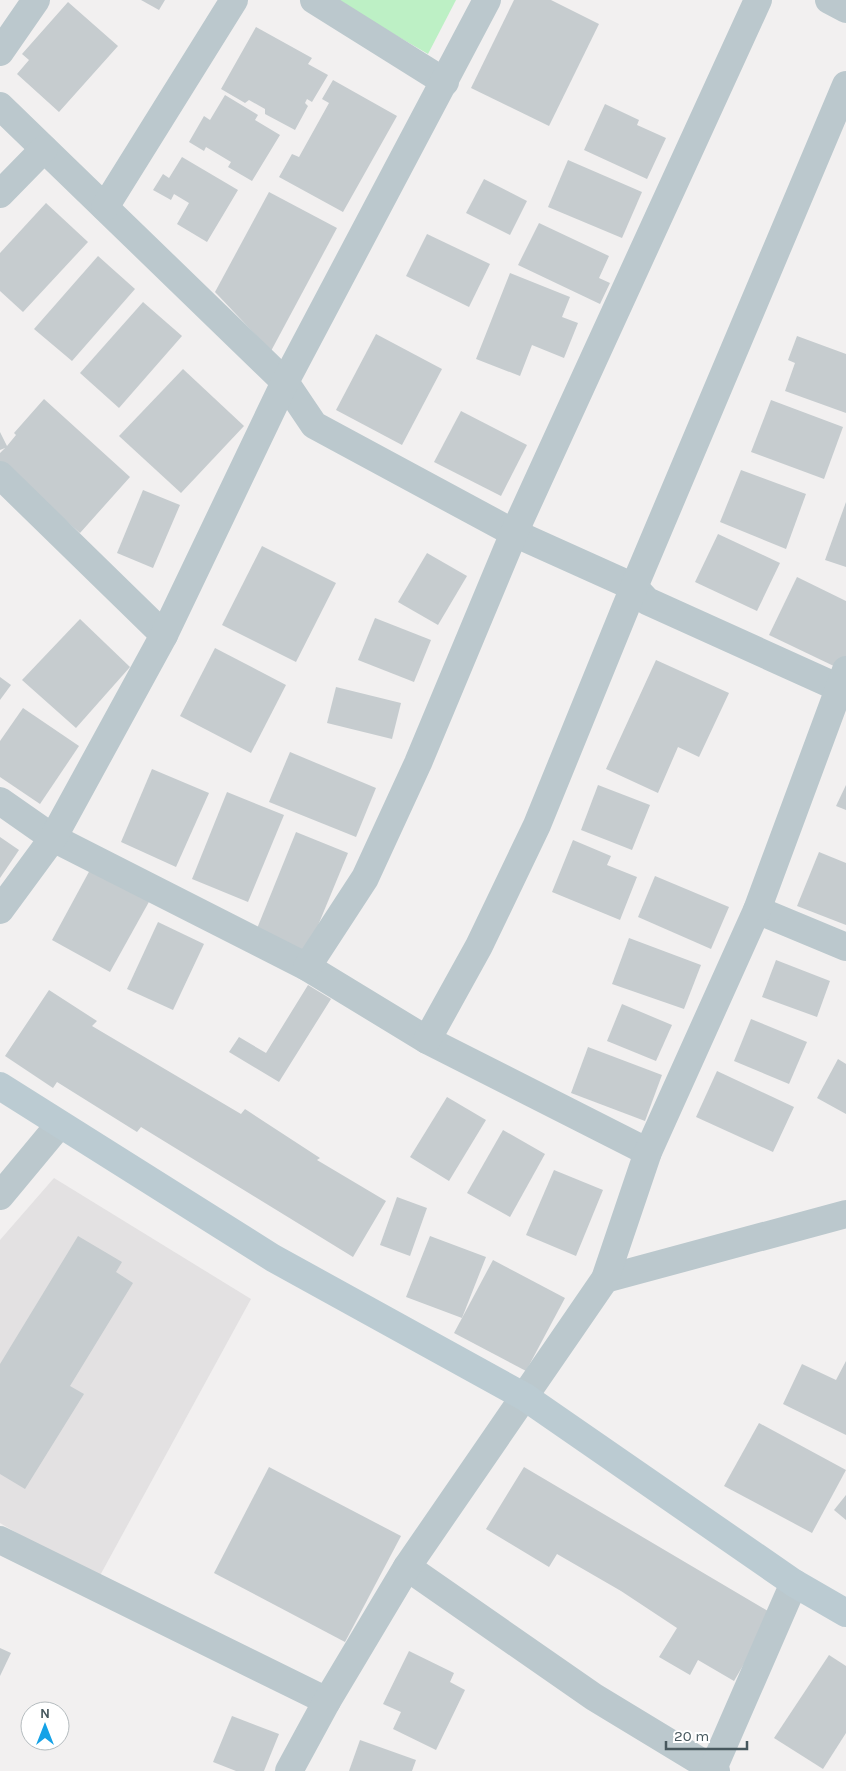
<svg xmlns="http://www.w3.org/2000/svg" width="846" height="1771" font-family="Karla,sans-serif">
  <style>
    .education { fill: #e3e1e2 }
    .green { fill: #bdf0c5 }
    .building { fill: #c6cccf }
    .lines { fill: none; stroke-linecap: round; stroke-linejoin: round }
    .street { stroke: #bbc8cd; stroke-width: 28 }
    .secondary { stroke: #bbcbd2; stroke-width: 28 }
  </style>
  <rect width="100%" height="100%" fill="#f2f0f0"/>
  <path class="education" d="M 54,1178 L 251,1299 L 97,1581 L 0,1523 L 0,1240 Z"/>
  <path class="green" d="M 335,0 L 456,0 L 428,54 Z"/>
  <g class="building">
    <path d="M 141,0 L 165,0 L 159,10 Z"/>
    <path d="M 514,0 L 551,0 L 599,24 L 549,126 L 471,88 Z"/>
    <path d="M 68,2 L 118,46 L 59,112 L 17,74 L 29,60 L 22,54 Z"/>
    <path d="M 256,27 L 312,58 L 308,64 L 328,75 L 312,102 L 307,99 L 305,103 L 308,106 L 295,130 L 265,114 L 265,109 L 249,100 L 245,103 L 221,89 Z"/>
    <path d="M 333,80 L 397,116 L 343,212 L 279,177 L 292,154 L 299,157 L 329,103 L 322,99 Z"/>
    <path d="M 225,95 L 258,115 L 255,120 L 280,135 L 252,181 L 228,167 L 231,162 L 206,147 L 204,151 L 189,142 L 204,116 L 210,120 Z"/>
    <path d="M 605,104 L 639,120 L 637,125 L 666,138 L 647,179 L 584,150 Z"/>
    <path d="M 182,157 L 238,190 L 207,242 L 177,224 L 189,203 L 174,194 L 171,200 L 153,190 L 163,174 L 169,178 Z"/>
    <path d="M 568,160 L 642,192 L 622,238 L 548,207 Z"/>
    <path d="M 484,179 L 527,201 L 510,235 L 466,213 Z"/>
    <path d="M 269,192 L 337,228 L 271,351 L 215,292 Z"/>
    <path d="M 46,203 L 88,242 L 23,312 L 0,291 L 0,253 Z"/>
    <path d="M 539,223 L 609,256 L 599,278 L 610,283 L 600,304 L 518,265 Z"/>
    <path d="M 427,234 L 490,264 L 469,307 L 406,276 Z"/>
    <path d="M 98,256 L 135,289 L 72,361 L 34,329 Z"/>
    <path d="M 510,273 L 570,297 L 562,317 L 578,323 L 564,358 L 532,345 L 520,376 L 476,359 Z"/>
    <path d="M 143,302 L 182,336 L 119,408 L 80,373 Z"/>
    <path d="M 376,334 L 442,369 L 402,445 L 336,410 Z"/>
    <path d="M 797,336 L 846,354 L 846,413 L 785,391 L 795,363 L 788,360 Z"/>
    <path d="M 183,369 L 244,426 L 181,493 L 119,436 Z"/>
    <path d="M 44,399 L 130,477 L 80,533 L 0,462 L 0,453 L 5,448 L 0,450 L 0,432 L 7,446 L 16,435 L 14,433 Z"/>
    <path d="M 771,400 L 843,427 L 824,479 L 751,452 Z"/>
    <path d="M 461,411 L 527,445 L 501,496 L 434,462 Z"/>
    <path d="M 741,470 L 806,494 L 786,549 L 720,522 Z"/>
    <path d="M 143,490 L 180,505 L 153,568 L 117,553 Z"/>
    <path d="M 846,502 L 846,567 L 825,560 Z"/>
    <path d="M 718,534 L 780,563 L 757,611 L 695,582 Z"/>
    <path d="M 262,546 L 336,583 L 296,662 L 222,625 Z"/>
    <path d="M 427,553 L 467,576 L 438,625 L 398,602 Z"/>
    <path d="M 797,577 L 846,601 L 846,658 L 840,669 L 769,635 Z"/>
    <path d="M 375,618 L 431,640 L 414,682 L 358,660 Z"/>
    <path d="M 80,619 L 130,667 L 76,728 L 22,680 Z"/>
    <path d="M 215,648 L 286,685 L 251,753 L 180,716 Z"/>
    <path d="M 656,660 L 729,693 L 699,757 L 678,747 L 658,793 L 606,769 Z"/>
    <path d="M 0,677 L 11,685 L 0,700 Z"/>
    <path d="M 336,687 L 401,703 L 392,739 L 327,723 Z"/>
    <path d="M 23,708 L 79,746 L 40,804 L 0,777 L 0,741 Z"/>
    <path d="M 290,752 L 376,788 L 356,837 L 269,802 Z"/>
    <path d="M 152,769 L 209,793 L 176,867 L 121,842 Z"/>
    <path d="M 598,785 L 650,805 L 632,850 L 581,830 Z"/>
    <path d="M 846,785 L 846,810 L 836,806 Z"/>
    <path d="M 227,792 L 284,815 L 248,902 L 192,879 Z"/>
    <path d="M 296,832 L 348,853 L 307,952 L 256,931 Z"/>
    <path d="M 0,837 L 19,850 L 0,878 Z"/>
    <path d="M 573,840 L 611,856 L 607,865 L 637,877 L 620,920 L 552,892 Z"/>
    <path d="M 819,852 L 846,863 L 846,925 L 797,906 Z"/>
    <path d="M 91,868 L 150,900 L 110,972 L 52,940 Z"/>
    <path d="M 655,876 L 729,907 L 711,949 L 638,917 Z"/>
    <path d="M 158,922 L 204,944 L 173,1010 L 127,989 Z"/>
    <path d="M 629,938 L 701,965 L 684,1009 L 612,984 Z"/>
    <path d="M 776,960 L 830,981 L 817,1017 L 762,997 Z"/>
    <path d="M 308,985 L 331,999 L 279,1082 L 229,1052 L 239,1037 L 266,1053 Z"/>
    <path d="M 49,990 L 97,1021 L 92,1026 L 241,1114 L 245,1109 L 320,1158 L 317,1160 L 386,1201 L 353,1257 L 141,1127 L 137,1132 L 57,1082 L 53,1088 L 5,1056 Z"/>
    <path d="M 622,1004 L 672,1025 L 656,1061 L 607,1041 Z"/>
    <path d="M 751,1019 L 807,1042 L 789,1084 L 734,1061 Z"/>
    <path d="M 588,1047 L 662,1075 L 645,1121 L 571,1093 Z"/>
    <path d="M 838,1059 L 846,1064 L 846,1114 L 817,1098 Z"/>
    <path d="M 717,1071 L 794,1107 L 773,1152 L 696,1117 Z"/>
    <path d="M 447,1097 L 486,1120 L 449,1181 L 410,1157 Z"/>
    <path d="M 503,1130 L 545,1154 L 510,1217 L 467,1193 Z"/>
    <path d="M 554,1170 L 603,1190 L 576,1256 L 526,1235 Z"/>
    <path d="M 397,1197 L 427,1208 L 410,1256 L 380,1245 Z"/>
    <path d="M 78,1236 L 122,1262 L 116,1272 L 133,1283 L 70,1386 L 84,1394 L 25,1489 L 0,1474 L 0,1364 Z"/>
    <path d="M 430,1236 L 486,1257 L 462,1318 L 406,1297 Z"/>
    <path d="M 493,1260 L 565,1298 L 526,1371 L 454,1333 Z"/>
    <path d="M 846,1361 L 846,1435 L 783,1404 L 802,1364 L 836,1380 Z"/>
    <path d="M 759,1423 L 846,1470 L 812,1533 L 724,1486 Z"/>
    <path d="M 269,1467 L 401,1536 L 345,1642 L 214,1573 Z"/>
    <path d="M 524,1467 L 773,1614 L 734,1681 L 698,1660 L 690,1675 L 659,1657 L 677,1628 L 621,1591 L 557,1554 L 549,1567 L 486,1529 Z"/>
    <path d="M 846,1495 L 846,1520 L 834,1510 Z"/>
    <path d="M 0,1648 L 11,1653 L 0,1676 Z"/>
    <path d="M 409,1651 L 454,1673 L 450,1682 L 465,1690 L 436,1750 L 393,1729 L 401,1712 L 383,1704 Z"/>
    <path d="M 829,1655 L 846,1666 L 846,1733 L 823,1769 L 774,1738 Z"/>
    <path d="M 232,1716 L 279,1734 L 264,1771 L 236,1771 L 213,1762 Z"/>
    <path d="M 360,1740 L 416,1760 L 412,1771 L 349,1771 Z"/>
  </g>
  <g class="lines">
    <g class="street">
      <path d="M 314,0 L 445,82"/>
      <path d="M 829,0 L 846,9"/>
      <path d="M 0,52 L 36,0"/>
      <path d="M 0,106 L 285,382 L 314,425 L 514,533 L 634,587 L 647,601 L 846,691"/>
      <path d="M 0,194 L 44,149"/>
      <path d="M 105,207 L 234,0"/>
      <path d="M 0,475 L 164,635"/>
      <path d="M 0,801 L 53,838 L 307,967 L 427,1040 L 648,1152"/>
      <path d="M 0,910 L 53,838 L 164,635 L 285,382 L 487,0"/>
      <path d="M 757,910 L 846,947"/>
      <path d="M 307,967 L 365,878 L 418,763 L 514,533 L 758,0"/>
      <path d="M 427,1040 L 479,946 L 537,825 L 634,587 L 846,85"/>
      <path d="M 0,1196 L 59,1125"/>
      <path d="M 605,1279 L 846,1214"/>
      <path d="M 0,1540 L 327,1701"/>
      <path d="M 407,1567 L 594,1697 L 716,1771"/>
      <path d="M 289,1771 L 327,1701 L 407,1567 L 605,1279 L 648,1152 L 757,910 L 846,670"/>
      <path d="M 712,1771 L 794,1583"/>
    </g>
    <path class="secondary" d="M 0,1086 L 273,1258 L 525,1397 L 794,1583 L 846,1613"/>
  </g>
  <g transform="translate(45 1726)"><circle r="24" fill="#ffffff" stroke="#b5bcbf"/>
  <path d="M0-4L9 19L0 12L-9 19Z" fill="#14a2e7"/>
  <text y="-8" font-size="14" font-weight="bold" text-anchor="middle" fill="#47585e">N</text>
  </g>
  <path d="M666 1741v8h81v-8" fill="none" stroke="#47585e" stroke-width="2.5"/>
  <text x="674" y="1741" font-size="15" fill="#47585e" stroke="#ffffff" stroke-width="4" paint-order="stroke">20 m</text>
</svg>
